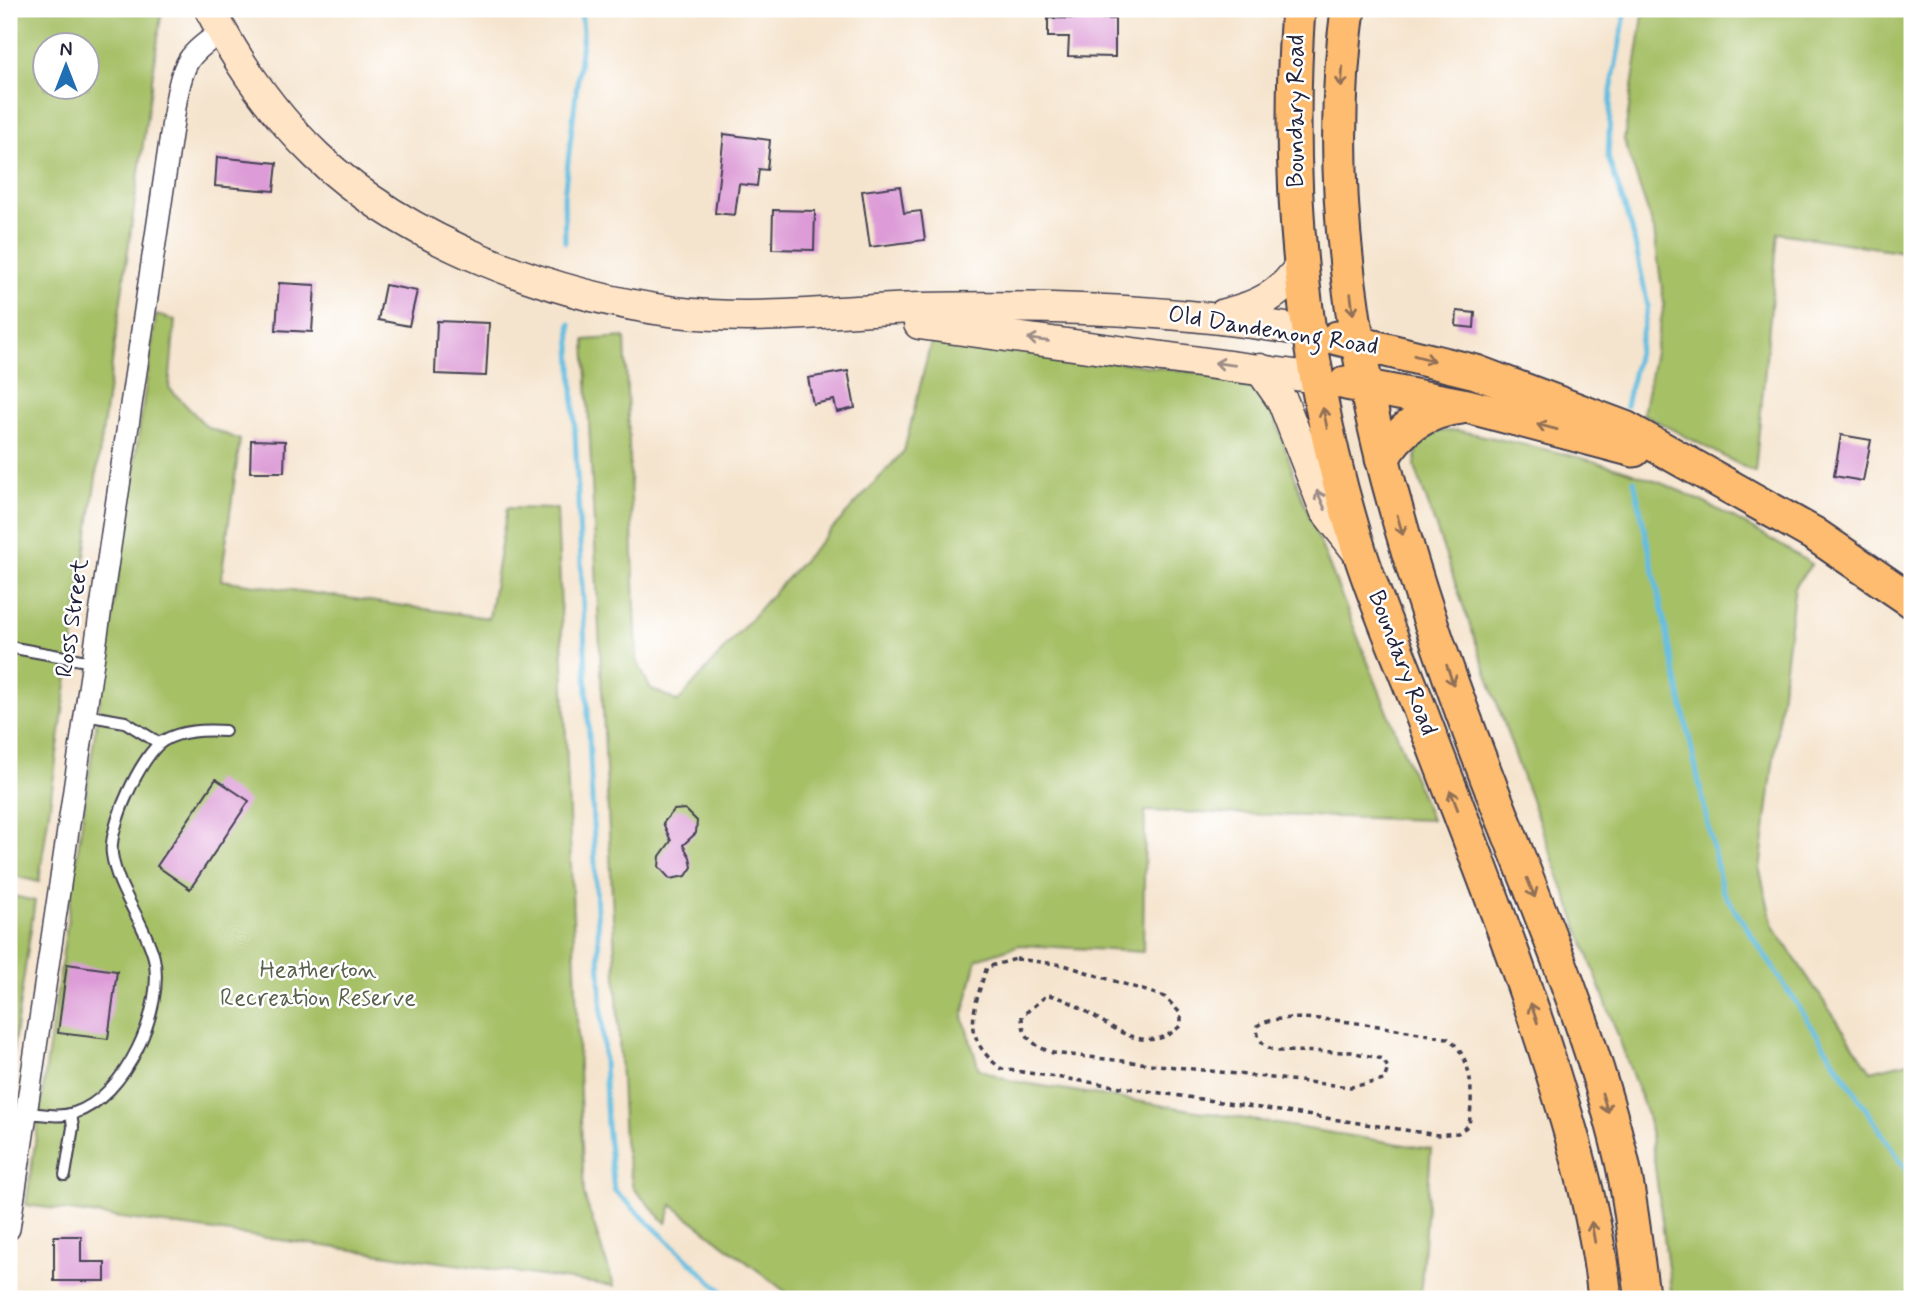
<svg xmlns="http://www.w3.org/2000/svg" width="1921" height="1308" font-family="Mynerve,sans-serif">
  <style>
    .green { fill: #a6c066; stroke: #647150; stroke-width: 2; fill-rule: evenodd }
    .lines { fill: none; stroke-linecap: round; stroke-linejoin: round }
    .stream { stroke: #63bde0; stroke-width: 5 }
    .building { fill: #dd9cd7 }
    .lane-casing { stroke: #423f51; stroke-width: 14 }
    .street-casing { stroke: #423f51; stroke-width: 24 }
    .secondary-casing { stroke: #423f51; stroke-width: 33 }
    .primary-casing { stroke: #423f51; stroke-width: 37 }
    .path { stroke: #423f51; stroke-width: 3.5; stroke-dasharray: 5 5; stroke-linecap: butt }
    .lane { stroke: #fff; stroke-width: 10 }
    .street { stroke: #fff; stroke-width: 21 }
    .secondary { stroke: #ffe4c6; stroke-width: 30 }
    .primary { stroke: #febc70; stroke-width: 33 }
    .oneway { stroke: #906f56 }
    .oneway2 { stroke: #9c8d87 }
    .labels { text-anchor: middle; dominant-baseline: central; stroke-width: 5; stroke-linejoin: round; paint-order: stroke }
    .street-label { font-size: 24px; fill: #22223b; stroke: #fff }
    .park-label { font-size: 24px; fill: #57614c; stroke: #fff }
  </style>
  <rect width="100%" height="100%" fill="#fff"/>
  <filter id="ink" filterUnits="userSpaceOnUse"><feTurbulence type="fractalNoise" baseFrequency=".0143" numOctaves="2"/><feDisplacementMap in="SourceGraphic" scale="14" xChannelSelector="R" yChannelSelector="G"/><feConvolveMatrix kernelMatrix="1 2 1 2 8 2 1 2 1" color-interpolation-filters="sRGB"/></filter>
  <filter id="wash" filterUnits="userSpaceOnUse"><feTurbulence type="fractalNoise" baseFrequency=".00686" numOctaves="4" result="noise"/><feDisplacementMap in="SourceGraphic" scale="28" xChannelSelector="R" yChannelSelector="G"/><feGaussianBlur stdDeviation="1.57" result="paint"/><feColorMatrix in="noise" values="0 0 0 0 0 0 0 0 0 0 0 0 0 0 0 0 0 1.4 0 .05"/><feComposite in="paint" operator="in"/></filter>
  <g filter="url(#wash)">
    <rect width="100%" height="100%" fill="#f5e4cd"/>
    <g class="green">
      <path d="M 9,9 L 162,9 L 39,882 L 9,875 ZM 46,46 L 88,46 L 88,88 L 46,88 Z"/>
      <path d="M 1644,9 L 1912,9 L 1912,209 L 1905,252 L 1778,233 L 1755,473 L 1643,414 L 1664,304 L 1654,230 L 1624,140 Z"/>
      <path d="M 156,315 L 175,320 L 169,388 L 207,427 L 240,440 L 221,580 L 489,618 L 507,508 L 557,509 L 584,1195 L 614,1286 L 26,1205 Z"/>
      <path d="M 625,337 L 637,661 L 650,688 L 678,702 L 777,589 L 904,451 L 932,337 L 1244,379 L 1269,400 L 1301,495 L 1431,820 L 1145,811 L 1143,952 L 1020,945 L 977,959 L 963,1017 L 979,1069 L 1012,1081 L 1431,1149 L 1420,1299 L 795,1299 L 672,1205 L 666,1223 L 633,1188 L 624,1141 L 585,340 Z"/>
      <path d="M 1457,430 C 1531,447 1611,460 1680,491 C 1726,512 1769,538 1812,564 L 1795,585 L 1760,871 L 1773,926 L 1871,1071 L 1912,1061 L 1912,1299 L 1672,1299 L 1649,1120 L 1523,778 L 1415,467 L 1417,447 L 1438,432 Z"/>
      <path d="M 9,895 L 35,901 L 9,1076 Z"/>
    </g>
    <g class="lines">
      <g class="stream">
        <path d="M 565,242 L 564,196 L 583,33 L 581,9"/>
        <path d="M 570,324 L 607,1125 L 614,1190 L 730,1299"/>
        <path d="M 1626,406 L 1648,306 L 1632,229 L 1608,157 L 1611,91 L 1626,9"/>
        <path d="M 1634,480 L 1722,890 L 1912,1179"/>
      </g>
    </g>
    <g id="blocks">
      <g class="building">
        <path d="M 1048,18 L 1115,19 L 1115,57 L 1068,56 L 1069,37 L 1048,37 Z"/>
        <path d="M 724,134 L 770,140 L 767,170 L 759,169 L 757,186 L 739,184 L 735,215 L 715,213 Z"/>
        <path d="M 217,157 L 277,163 L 274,191 L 215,186 Z"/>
        <path d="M 900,186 L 904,213 L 921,211 L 925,240 L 870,247 L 862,191 Z"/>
        <path d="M 773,210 L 815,211 L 814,250 L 772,249 Z"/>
        <path d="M 279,283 L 315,285 L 312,332 L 276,330 Z"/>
        <path d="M 385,285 L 417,291 L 409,326 L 378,320 Z"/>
        <path d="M 1457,311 L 1475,313 L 1474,328 L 1456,326 Z"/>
        <path d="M 437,321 L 489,323 L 486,376 L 435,374 Z"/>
        <path d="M 848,371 L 855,408 L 837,412 L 834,400 L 813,404 L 808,378 Z"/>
        <path d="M 1841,435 L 1871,440 L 1863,481 L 1834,476 Z"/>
        <path d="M 251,440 L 285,441 L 284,472 L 250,472 Z"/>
        <path d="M 216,779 L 249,801 L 190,889 L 157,866 Z"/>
        <path d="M 685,809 L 697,821 L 696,833 L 683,845 L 690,857 L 692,867 L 686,876 L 670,879 L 659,867 L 660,856 L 671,841 L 663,823 L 674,810 Z"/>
        <path d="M 67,964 L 117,971 L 108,1039 L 58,1033 Z"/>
        <path d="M 54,1236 L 81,1236 L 81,1262 L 105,1262 L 105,1281 L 54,1281 Z"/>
      </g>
    </g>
  </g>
  <g filter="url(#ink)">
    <use href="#blocks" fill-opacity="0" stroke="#423f51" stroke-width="2"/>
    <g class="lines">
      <g class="lane-casing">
        <g id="lane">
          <path d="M 9,647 L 92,662"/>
          <path d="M 85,715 L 125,722 L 159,743"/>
          <path d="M 27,1113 C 42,1114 59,1118 74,1113 C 126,1097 165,1008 154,958 C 145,922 117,891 112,854 C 108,828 141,755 163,741 C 181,730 205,730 225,731"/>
          <path d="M 65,1175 L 73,1127 L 71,1114"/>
        </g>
      </g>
      <g class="street-casing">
        <path id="street" d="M 9,1229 L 176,101 C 183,63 188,53 222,32"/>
      </g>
      <g class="secondary-casing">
        <g id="secondary">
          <path d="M 210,9 C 237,62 274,115 317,156 C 409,243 553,296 676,312 C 757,322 839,310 920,308 C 1049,305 1182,309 1309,332"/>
          <path d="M 1224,314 C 1258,306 1282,295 1301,264"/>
          <path d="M 919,324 L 1317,378"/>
          <path d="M 1260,369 L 1283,402 L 1325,510 L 1360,555"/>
        </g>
      </g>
      <g class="primary-casing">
        <g id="primary">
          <path d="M 1298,9 C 1285,193 1304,377 1360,553 C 1377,606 1400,658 1420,710 C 1468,836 1519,961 1558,1090 C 1579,1158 1598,1228 1605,1299"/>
          <path d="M 1348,9 C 1314,262 1387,514 1476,749 C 1526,882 1587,1014 1620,1153 C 1632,1200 1635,1251 1643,1299"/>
          <path d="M 1337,338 L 1476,372 L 1625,428 L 1814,534 L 1912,601"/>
          <path d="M 1346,383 L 1467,406 L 1634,450"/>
          <path d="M 1382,459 C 1399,428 1426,411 1461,407"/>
        </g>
      </g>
      <path class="path" d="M 1016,959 L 1064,965 L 1165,997 L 1181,1014 L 1181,1025 C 1136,1069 1092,1000 1047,995 L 1022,1016 C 1022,1037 1034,1046 1053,1053 L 1351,1087 L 1384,1080 L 1388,1068 L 1383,1059 L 1351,1052 L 1276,1051 C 1263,1046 1257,1040 1257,1026 C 1285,1005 1410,1032 1447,1038 C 1474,1056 1473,1096 1469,1125 L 1458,1133 L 1438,1135 L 1002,1069 C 960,1038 973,1010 987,967 Z"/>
      <use href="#lane" class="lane"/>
      <use href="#street" class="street"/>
      <use href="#secondary" class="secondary"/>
      <use href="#primary" class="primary"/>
    </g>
    <defs><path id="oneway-shaft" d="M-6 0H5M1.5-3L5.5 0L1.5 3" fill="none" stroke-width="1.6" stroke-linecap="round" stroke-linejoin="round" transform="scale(1.75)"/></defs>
    <g class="oneway">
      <use href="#oneway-shaft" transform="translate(1342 77) rotate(94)"/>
      <use href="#oneway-shaft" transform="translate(1352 304) rotate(83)"/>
      <use href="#oneway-shaft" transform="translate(1424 358) rotate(15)"/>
      <use href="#oneway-shaft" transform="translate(1325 418) rotate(-102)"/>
      <use href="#oneway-shaft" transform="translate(1547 427) rotate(-165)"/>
      <use href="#oneway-shaft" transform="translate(1400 525) rotate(74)"/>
      <use href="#oneway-shaft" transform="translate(1450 675) rotate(71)"/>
      <use href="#oneway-shaft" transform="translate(1454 800) rotate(-111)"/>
      <use href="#oneway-shaft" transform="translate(1531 888) rotate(68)"/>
      <use href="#oneway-shaft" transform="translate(1534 1013) rotate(-109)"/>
      <use href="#oneway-shaft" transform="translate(1605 1103) rotate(73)"/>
      <use href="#oneway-shaft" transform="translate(1593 1232) rotate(-100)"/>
    </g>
    <g class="oneway2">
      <use href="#oneway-shaft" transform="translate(1038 340) rotate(-172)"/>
      <use href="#oneway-shaft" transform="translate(1225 364) rotate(-173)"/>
      <use href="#oneway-shaft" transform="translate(1321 500) rotate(-114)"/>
    </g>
  </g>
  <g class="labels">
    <g class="street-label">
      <text transform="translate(1296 111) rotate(-90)">Boundary Road</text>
      <text transform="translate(1273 331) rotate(9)">Old Dandenong Road</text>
      <text transform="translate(73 618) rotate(-82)">Ross Street</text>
      <text transform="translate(1402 663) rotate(69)">Boundary Road</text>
    </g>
    <g class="park-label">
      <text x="318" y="970">Heatherton<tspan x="318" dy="28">Recreation Reserve</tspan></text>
    </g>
  </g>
  <rect width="1921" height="1308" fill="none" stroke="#fff" stroke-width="35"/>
  <g transform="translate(66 66)"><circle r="33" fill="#ffffff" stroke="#a7a7b1" stroke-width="2"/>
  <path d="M0-5L12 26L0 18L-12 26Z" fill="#1f6fb2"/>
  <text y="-10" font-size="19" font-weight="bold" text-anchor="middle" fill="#22223b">N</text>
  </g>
</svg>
